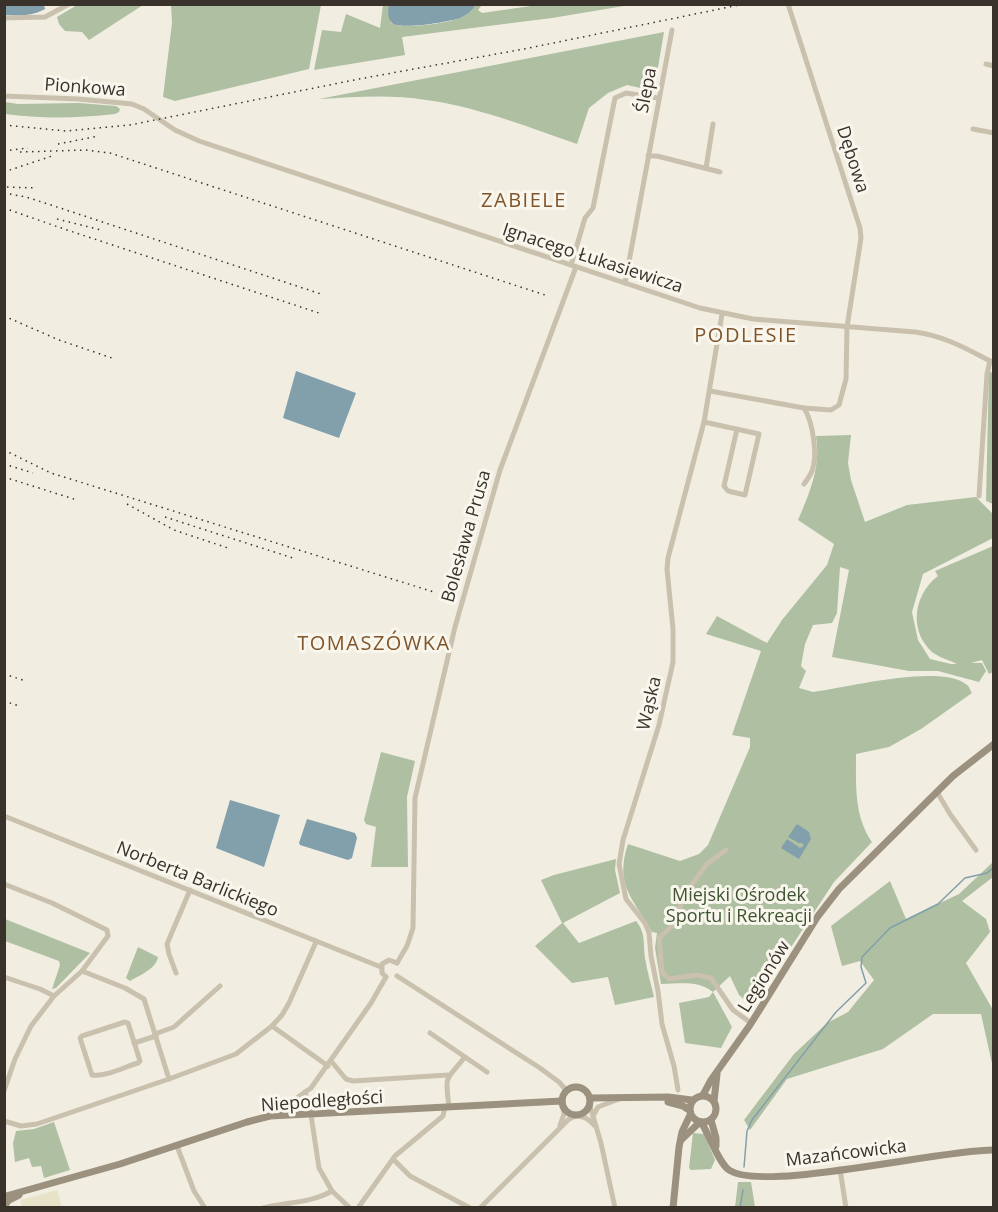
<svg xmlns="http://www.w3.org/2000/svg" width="998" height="1212" font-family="'Open Sans',sans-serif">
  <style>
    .green { fill: #aebfa2 }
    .plaza { fill: #e8e2c9 }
    .water { fill: #829fac }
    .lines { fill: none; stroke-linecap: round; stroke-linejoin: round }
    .stream { stroke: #829fac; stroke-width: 1.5 }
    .street { stroke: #c9c1ad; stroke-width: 5 }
    .secondary { stroke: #9c917f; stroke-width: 7 }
    .rail { stroke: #38322b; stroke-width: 1.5; stroke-dasharray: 1.5 4.5; stroke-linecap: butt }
    .labels { text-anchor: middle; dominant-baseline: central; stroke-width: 6; stroke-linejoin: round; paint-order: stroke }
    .street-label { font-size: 18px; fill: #38322b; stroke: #f9f7ed }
    .park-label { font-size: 18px; fill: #3e5431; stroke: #f9f7ed }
    .neighbourhood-label { font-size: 20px; letter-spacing: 1.5px; fill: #80552b; stroke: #f9f7ed }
  </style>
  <rect width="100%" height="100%" fill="#f1eee1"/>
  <g class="green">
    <path d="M 77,5 L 77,4 L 143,5 L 89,40 L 82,32 L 65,31 L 59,24 L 57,17 Z"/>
    <path d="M 171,5 L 321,5 L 309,69 L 175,101 L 163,97 L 172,23 Z"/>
    <path d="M 383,5 L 389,5 L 391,23 C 403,30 450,23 462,17 C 469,14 472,10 476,5 L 482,5 L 478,10 L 482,13 L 538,5 L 630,5 L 552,18 L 402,37 L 405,55 L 314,70 L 322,30 L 341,32 L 346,14 L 380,28 Z"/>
    <path d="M 664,32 L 654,91 L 627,85 L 608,93 L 589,108 L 577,144 C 528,127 478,107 426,100 C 390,94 355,97 319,99 Z"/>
    <path d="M 5,102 L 18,104 L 79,103 L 116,106 L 120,109 L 119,112 L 115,114 C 78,118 42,119 5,114 Z"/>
    <path d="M 989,371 L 994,374 L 993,504 L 986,501 Z"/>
    <path d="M 851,435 L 848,463 L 851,480 L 865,522 L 907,505 L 976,497 L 993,514 L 993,538 L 923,574 L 912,612 L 918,640 L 930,659 L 951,664 L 957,664 C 949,660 940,658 932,652 C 908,630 914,594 938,576 L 935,571 L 993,546 L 993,672 L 989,674 L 982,660 L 971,663 L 982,663 L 986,671 L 979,682 L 938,671 L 909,671 L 832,657 L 849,570 L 840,567 L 837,613 L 832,623 L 813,625 L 805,644 L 801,666 L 806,671 L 799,688 L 813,692 C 845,688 942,663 967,685 C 970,687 970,691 972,693 L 921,729 L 889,747 L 856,754 C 856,785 854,816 872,842 L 834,882 L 755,1002 L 748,1003 L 739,995 L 730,976 L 713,992 L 732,1027 L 721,1048 L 685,1043 L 679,1003 L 709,997 L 713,992 C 697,980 680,984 661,984 L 655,948 L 657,933 L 652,932 C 634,899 614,886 628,844 L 680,861 L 699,854 L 708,845 L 750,747 L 750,738 L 732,735 L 761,651 L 706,634 L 717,616 L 767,643 L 782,620 L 827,565 L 834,544 L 798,520 C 810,492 821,467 816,436 Z"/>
    <path d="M 381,752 L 415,761 L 407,797 L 408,867 L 371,867 L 376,827 L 366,824 L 364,820 Z"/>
    <path d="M 616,859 L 615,870 L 620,893 L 563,923 L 579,943 L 636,921 C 646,933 643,943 645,958 C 647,971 651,984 654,997 L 615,1005 L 608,977 L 572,983 L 535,946 L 562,923 L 541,880 L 554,875 Z"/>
    <path d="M 993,862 L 993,877 L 962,901 L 986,919 L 990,932 L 966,963 L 993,1010 L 993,1068 L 981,1014 L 933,1014 L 883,1049 L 787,1079 L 750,1130 L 744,1120 L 794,1054 L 827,1023 L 848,1012 L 874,980 L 860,961 L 842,966 L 831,926 L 890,881 L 906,919 L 959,894 Z"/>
    <path d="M 5,919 L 90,953 L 56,988 L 52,989 L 60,965 L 59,961 L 5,941 Z"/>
    <path d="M 138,947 L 158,957 C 156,969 140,975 130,981 L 126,978 Z"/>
    <path d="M 54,1122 L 70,1170 L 44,1178 L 41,1166 L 32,1167 L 29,1158 L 15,1162 L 13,1143 L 16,1131 L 34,1129 Z"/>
    <path d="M 693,1133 L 704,1134 L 715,1160 L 711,1169 L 691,1170 L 689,1168 Z"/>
    <path d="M 738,1182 L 751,1182 L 755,1207 L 735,1207 Z"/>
  </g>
  <path class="plaza" d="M 57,1190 L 62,1207 L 24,1207 L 21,1204 L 21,1200 Z"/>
  <g class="water">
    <path d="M 4,5 L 44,5 L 45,9 C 32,16 19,16 5,15 Z"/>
    <path d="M 389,5 L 389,4 L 476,5 C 472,10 469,14 462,17 C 453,22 398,30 392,23 C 387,18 388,10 389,5 Z"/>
    <path d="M 296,371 L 356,393 L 339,438 L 283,418 Z"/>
    <path d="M 230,800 L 280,815 L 264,867 L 216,848 Z"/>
    <path d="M 307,819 L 355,833 L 357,838 L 352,858 L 348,860 L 300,845 L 299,843 Z"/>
    <path d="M 797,824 L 809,832 L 811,839 L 799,859 L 781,848 L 787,839 L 800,848 L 804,846 L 802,843 L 799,843 L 788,837 Z"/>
  </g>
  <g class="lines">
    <g class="stream">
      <path d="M 744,1167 L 747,1131 L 752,1120 L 836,1012 L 866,983 L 861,967 L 862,957 L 890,928 L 938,904 L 965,878 L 987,873 L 994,867"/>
      <path d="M 740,1208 L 743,1190"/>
    </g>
    <g class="street">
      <path d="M 4,18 L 45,17 L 69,4"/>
      <path d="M 986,64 L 994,66"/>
      <path d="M 4,96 L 78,99 L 132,104 L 144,109 L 175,130 L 199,141 L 700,308 L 753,319 L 915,332 C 945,336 967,349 994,363"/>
      <path d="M 973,129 L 994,133"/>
      <path d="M 648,156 L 657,156 L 720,172"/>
      <path d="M 706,168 L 713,124"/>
      <path d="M 571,265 L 585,218 L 593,208 L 615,98 L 626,93 L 658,98"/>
      <path d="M 625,283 L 672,30"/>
      <path d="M 710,391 L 804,408 L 831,410 L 839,405 L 846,379 L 847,327 L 861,238 L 860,228 L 788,4"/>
      <path d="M 704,422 L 759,434 L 745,495 L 728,491 L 724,486 L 737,429"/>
      <path d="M 804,484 C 807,480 810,476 812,471 C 818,456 813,422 804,408"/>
      <path d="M 979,496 L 987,374 L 990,361"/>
      <path d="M 937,792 L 950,814 L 976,850"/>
      <path d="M 4,816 L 381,967"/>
      <path d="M 726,850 L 707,864 L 684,895 L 675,923 L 659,938 L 662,972 L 669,979 L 697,975 L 711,978 L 733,1010 L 751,1023"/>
      <path d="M 4,884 L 52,903 L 107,930 L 108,936 L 82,971 L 54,996 L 31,1026 L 15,1059 L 4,1091"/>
      <path d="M 397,963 L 407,946 L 413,928 L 415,798 L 455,627 L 500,470 L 576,267"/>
      <path d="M 82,971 L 125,988 L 144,999 L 169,1079"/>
      <path d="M 176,973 L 169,954 L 167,944 L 190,890"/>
      <path d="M 397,976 L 540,1068 L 559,1082 L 566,1090"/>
      <path d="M 4,977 L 40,989 L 54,996"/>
      <path d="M 386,977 L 382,973 L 382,964 L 389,960 L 397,963"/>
      <path d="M 125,1022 L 128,1023 L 140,1061 L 138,1063 C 124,1067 106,1077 92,1075 L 80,1038 L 82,1036 Z"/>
      <path d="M 272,1026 L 328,1066"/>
      <path d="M 430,1033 L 465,1057"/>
      <path d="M 155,1034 L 174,1027 L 220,986"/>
      <path d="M 134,1043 L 156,1036"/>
      <path d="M 331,1061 L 346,1079 L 353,1081 L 448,1075"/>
      <path d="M 678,1090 L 674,1066 L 662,1024 L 658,991 L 651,956 L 649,933 L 645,923 L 626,899 L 619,864 L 623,840 L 659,725 L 673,662 L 673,629 L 667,569 L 668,558 L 704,422 L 722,314"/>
      <path d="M 305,1092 L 311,1115 L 319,1168 L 332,1191 L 350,1208"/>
      <path d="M 590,1106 L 601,1143 L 615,1208"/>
      <path d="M 449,1107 C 445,1073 445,1082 465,1057 L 487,1072"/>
      <path d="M 271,1116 L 311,1088 L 371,1003 L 386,977"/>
      <path d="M 593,1116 L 598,1107 L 619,1099"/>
      <path d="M 4,1121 L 21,1126 L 37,1124 L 169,1079 L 236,1054 L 272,1026 L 282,1015 L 289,1003 L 316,942"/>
      <path d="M 560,1125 L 564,1114 L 563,1107"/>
      <path d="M 177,1146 L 194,1191 L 205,1208"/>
      <path d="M 393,1159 L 410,1176 L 470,1208"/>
      <path d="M 840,1169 L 846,1208"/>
      <path d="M 263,1208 C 287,1202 311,1203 332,1191"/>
      <path d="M 358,1208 L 395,1156 L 443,1116 L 445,1107"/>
      <path d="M 480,1208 L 569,1119 C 579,1113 587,1117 594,1125"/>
    </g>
    <g class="secondary">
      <circle cx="576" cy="1101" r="14"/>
      <path d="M 703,1095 L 711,1080 L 750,1025 L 818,916 L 839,889 L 953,776 L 994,744"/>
      <circle cx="703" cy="1109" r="13"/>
      <path d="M 591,1098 L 668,1097 L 692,1100"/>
      <path d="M 714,1101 L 717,1074"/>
      <path d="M 668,1102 L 683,1106 L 689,1110"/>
      <path d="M 711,1120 L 716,1138 L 716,1146"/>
      <path d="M 701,1122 C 709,1134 718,1162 729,1170 C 762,1193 943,1149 994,1150"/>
      <path d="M 681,1140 L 700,1122"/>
      <path d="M 6,1196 L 120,1164 L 247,1122 L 270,1116 L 562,1101"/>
      <path d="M 4,1206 L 9,1200 L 19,1195"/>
      <path d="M 673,1208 L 679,1147 L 682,1132 L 690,1115"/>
    </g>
    <g class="rail">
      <path d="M 4,125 L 66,131 L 130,125 L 359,79 L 524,49 L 744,4"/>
      <path d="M 58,144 L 99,136"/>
      <path d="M 4,151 L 28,148"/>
      <path d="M 20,152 L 86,150 L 110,153 L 545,295"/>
      <path d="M 4,172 L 52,156"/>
      <path d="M 7,187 L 37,188"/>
      <path d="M 4,193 L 26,197 L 51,205 L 321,294"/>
      <path d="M 4,208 L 64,229 L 322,314"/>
      <path d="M 57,219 L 101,230"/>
      <path d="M 4,316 L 59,340 L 112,358"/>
      <path d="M 4,450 L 51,473 L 434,592"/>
      <path d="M 4,464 L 33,473"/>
      <path d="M 4,477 L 77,500"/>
      <path d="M 127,504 L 174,530 L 231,549"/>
      <path d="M 165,517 L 293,558"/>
      <path d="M 4,674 L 26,681"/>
      <path d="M 4,701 L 19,706"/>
    </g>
  </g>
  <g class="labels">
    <g class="street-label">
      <text transform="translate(85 86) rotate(4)">Pionkowa</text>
      <text transform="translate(645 90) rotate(-79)">Ślepa</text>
      <text transform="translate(854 159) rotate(72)">Dębowa</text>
      <text transform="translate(593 257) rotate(18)">Ignacego Łukasiewicza</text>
      <text transform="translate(465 536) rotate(-74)">Bolesława Prusa</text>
      <text transform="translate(648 703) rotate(-77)">Wąska</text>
      <text transform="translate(198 878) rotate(22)">Norberta Barlickiego</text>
      <text transform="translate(763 976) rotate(-58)">Legionów</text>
      <text transform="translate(322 1100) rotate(-4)">Niepodległości</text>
      <text transform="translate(846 1152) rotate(-7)">Mazańcowicka</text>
    </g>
    <g class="park-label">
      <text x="739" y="894">Miejski Ośrodek<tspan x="739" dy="21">Sportu i Rekreacji</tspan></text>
    </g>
    <g class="neighbourhood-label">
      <text x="524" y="199">ZABIELE</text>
      <text x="746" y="334">PODLESIE</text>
      <text x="374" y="642">TOMASZÓWKA</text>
    </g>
  </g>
  <rect width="998" height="1212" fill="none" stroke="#38322b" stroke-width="12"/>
</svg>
